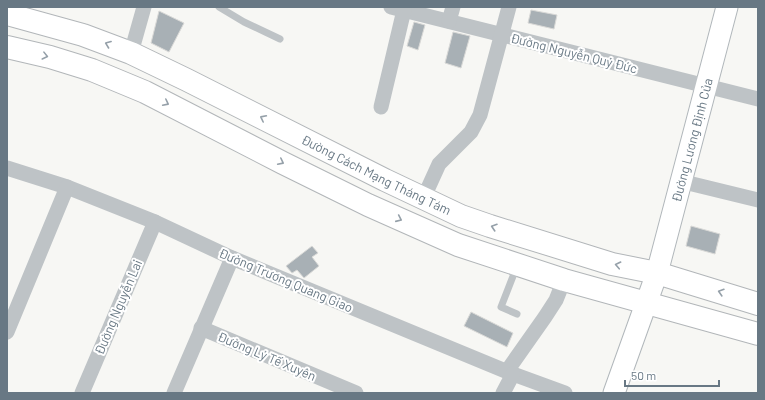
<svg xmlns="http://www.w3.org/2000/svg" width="765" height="400" font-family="Barlow,sans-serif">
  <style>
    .building { fill: #a8b0b5; stroke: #d9d9d7 }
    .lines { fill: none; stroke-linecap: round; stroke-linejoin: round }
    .secondary-casing { stroke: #b1b7bb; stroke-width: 23 }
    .highway-casing { stroke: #b2b6b9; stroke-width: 24 }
    .lane { stroke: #bec3c6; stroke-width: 7 }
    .street { stroke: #bec3c6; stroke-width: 15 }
    .secondary { stroke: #fff; stroke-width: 21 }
    .highway { stroke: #fff; stroke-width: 22 }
    .oneway { stroke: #95a0a9 }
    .labels { text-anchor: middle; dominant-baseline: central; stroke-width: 4; stroke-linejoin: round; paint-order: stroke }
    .street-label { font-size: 13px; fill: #687884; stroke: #fff }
  </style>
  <rect width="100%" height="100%" fill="#f7f7f4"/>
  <g class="building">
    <path d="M 531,10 L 557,15 L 554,29 L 528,23 Z"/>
    <path d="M 159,11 L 184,23 L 169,52 L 151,43 Z"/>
    <path d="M 414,22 L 425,25 L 418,50 L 407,46 Z"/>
    <path d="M 453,32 L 470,36 L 461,68 L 445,63 Z"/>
    <path d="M 691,226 L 720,234 L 715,254 L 686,246 Z"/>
    <path d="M 312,246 L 318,253 L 312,257 L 319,266 L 304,278 L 297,270 L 292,273 L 286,266 Z"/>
    <path d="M 471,312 L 513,333 L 507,347 L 464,326 Z"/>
  </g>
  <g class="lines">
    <g class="secondary-casing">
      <g id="secondary">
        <path id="s1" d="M 614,393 L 657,273 L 727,7"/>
      </g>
    </g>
    <g class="highway-casing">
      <g id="highway">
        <path id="s2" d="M 7,14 L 83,35 L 131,53 L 187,80 L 385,180 L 461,216 L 490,226 L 612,264 L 657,273 L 758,304"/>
        <path d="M 7,47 L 50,57 L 92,70 L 145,92 L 283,163 L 368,205 L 458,245 L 564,280 L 758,334"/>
      </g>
    </g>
    <g class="lane">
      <path d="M 219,7 L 244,22 L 280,39"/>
      <path d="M 517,266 L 501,307 L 517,314"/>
    </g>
    <g class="street">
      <path d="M 391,7 L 758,99"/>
      <path d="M 449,21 L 453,7"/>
      <path d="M 131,53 L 144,7"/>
      <path d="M 381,107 L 404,10"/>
      <path d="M 7,168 L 67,187 L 155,222 L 232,258 L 513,374 L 565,393"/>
      <path d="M 680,181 L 758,200"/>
      <path d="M 424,197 L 439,164 L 471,132 L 480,115 L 509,7"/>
      <path d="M 201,328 L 356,393"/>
      <path d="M 7,332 L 67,187"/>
      <path d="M 507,371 L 545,317 L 556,300 L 564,280"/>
      <path d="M 82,393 L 155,222"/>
      <path d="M 174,393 L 232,258"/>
      <path d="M 503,393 L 513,374"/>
    </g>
    <use href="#secondary" class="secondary"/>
    <use href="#highway" class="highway"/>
  </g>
  <defs><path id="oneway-chevron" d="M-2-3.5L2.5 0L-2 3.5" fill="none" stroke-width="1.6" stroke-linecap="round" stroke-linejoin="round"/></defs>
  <g class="oneway">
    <use href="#oneway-chevron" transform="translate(108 44) rotate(-159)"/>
    <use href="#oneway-chevron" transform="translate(45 56) rotate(14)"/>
    <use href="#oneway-chevron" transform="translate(166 103) rotate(27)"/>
    <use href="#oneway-chevron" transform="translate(263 118) rotate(-153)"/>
    <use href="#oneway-chevron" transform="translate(281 162) rotate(27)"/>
    <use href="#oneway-chevron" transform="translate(399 219) rotate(24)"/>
    <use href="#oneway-chevron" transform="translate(494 227) rotate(-162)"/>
    <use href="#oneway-chevron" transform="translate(618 265) rotate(-168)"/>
    <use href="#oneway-chevron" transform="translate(721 292) rotate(-163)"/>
  </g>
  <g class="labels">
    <g class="street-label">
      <text transform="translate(574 53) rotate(14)">Đường Nguyễn Quý Đức</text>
      <text stroke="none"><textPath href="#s1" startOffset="265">Đường Lương Định Của</textPath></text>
      <text stroke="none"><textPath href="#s2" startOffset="404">Đường Cách Mạng Tháng Tám</textPath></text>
      <text transform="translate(286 280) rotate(23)">Đường Trương Quang Giao</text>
      <text transform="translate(118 307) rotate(-67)">Đường Nguyễn Lai</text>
      <text transform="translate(267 356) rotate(23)">Đường Lý Tế Xuyên</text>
    </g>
  </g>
  <rect width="765" height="400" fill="none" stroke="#687884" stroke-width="16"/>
  <path d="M625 380v6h94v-6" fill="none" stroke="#687884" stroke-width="2"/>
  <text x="631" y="380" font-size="12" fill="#687884" stroke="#ffffff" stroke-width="3" paint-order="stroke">50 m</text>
</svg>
